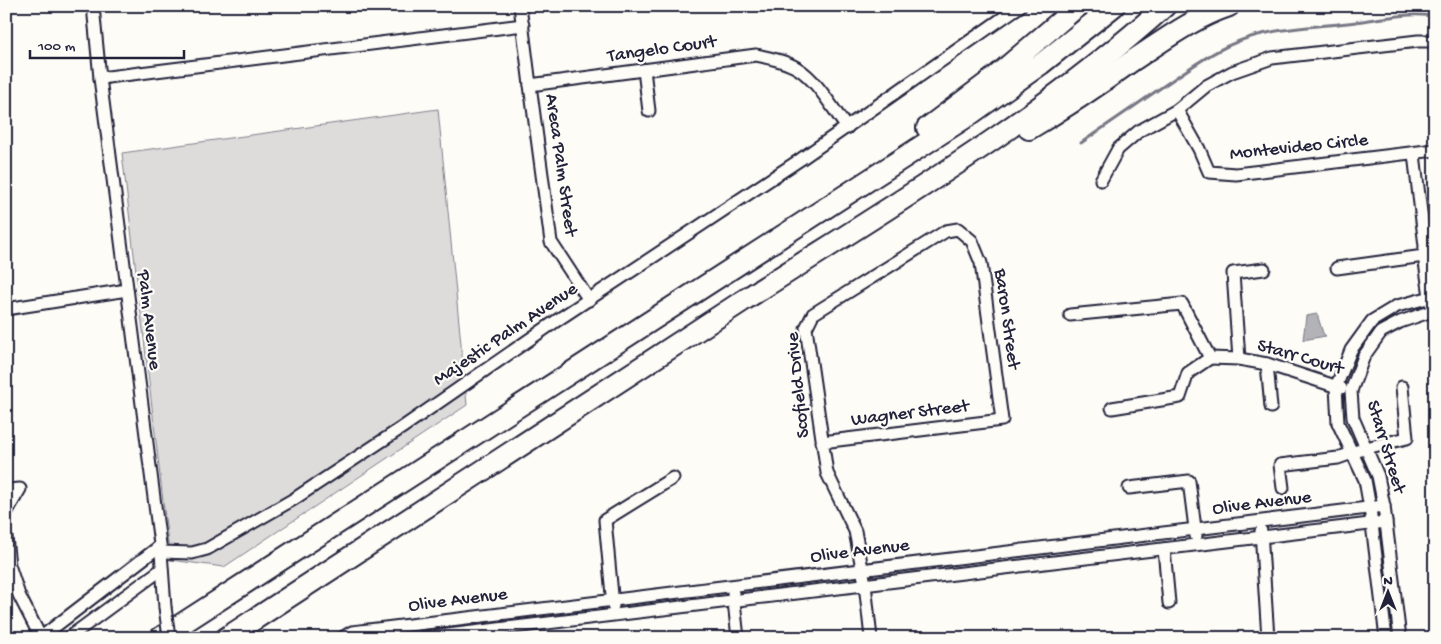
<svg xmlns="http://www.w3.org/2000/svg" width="1441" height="644" font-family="'Gochi Hand',sans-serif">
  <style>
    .green { fill: #dddcdb; stroke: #807f8b }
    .water { fill: #b2b2b7; stroke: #787885 }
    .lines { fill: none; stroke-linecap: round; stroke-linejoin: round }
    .stream { stroke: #787885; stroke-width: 3 }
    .street-casing { stroke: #22223b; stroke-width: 15 }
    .highway-casing { stroke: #22223b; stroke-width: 24 }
    .street { stroke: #fdfcf7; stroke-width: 11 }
    .highway { stroke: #fdfcf7; stroke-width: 20 }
    .street-bridge-casing { stroke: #22223b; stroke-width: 15; stroke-linecap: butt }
    .street-bridge { stroke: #fdfcf7; stroke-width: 11 }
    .labels { text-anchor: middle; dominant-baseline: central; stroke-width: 4.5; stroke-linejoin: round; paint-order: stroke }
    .street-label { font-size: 19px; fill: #22223b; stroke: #fdfcf7 }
  </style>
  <rect width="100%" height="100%" fill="#fdfcf7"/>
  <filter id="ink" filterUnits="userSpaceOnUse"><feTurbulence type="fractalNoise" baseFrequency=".02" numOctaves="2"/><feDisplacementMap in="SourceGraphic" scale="10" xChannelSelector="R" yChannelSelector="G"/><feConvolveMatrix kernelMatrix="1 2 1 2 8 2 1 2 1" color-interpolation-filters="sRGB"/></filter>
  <g filter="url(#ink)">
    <path class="green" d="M 438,109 L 467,405 L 224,567 L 170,560 L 122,153 Z"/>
    <path class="water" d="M 1317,314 L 1323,333 L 1326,336 L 1303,340 L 1306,316 Z"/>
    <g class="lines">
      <path class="stream" d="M 1081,143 C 1108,124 1135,106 1162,87 C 1193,66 1224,42 1262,34 C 1292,27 1325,26 1356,22 C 1377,19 1414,11 1435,17"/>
      <g class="street-casing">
        <g id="street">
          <path d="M 93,6 L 100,78 L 161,552 L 165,607"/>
          <path d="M 520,6 L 530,85 L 756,55 C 770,58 785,61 797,68 C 817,80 833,109 847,128"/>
          <path d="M 644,70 L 649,111"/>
          <path d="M 100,78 L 523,25"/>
          <path d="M 530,85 L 551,242 L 589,300"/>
          <path d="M 1177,110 L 1199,149 L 1209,172 L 1236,174 L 1435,150"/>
          <path d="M 1414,154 L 1425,246 L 1424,256 L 1431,303"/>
          <path d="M 1101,180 L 1118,149 L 1139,131 L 1177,110 L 1206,86 L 1232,72 L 1272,58 L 1418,41 L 1435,41"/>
          <path d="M 1337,268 L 1424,256"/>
          <path d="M 6,309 L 127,290"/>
          <path d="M 1070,315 L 1182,304 L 1210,358"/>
          <path d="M 1210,358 L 1239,359 L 1267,364 L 1341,388"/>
          <path d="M 1239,359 L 1233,273 L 1264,269"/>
          <path d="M 1267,364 L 1271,407"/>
          <path d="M 1112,408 L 1180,397 L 1188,373 L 1210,358"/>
          <path d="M 822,442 L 1002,420 L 981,263 L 972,241 L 958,229 L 946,231 L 813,314 L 806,328 L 827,473 L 855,531 L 865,584 L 871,638"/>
          <path d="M 1129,488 L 1189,481 L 1196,536"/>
          <path d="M 1283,488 L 1280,465 L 1338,458 L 1366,448 L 1407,438 L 1402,387"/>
          <path d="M 6,490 L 20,489 L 6,513"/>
          <path d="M 1261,531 L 1268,638"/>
          <path d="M 6,537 L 9,565 L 19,595 L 41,638"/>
          <path d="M 1164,549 L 1169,603"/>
          <path d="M 161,552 L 192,553 L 207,549 L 294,499 L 403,427 L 559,319 L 801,159 L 1020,6"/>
          <path d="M 733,593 L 738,638"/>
          <path d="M 613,606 L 605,520 L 673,478"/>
          <path d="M 40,638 L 160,546"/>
          <path d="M 68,638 L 162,569"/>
          <path d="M 342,638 L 352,632 L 1384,506"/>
          <path d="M 423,638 L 1386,522"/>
          <path d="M 1386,638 L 1370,508 L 1365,480 L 1338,423 L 1336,387 L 1351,350 L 1372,321 L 1397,306 L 1435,296"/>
          <path d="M 1400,638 L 1384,506 L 1378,476 L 1353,418 L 1351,391 L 1364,356 L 1381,332 L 1400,322 L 1435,310"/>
        </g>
      </g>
      <g class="highway-casing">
        <g id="highway">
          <path d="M 927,128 L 995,77 L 1078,6"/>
          <path d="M 1029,129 C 1065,108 1099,85 1132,61 C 1164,40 1193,18 1229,6"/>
          <path d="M 160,638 L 968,116 L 1041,64 L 1114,6"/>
          <path d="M 226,638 C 398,527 569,413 741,302 C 886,209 1036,122 1165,6"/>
        </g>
      </g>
      <use href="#street" class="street"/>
      <use href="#highway" class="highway"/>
      <g class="street-bridge-casing">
        <path id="street-bridge" d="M 165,607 L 169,638"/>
      </g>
      <use href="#street-bridge" class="street-bridge"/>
    </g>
  </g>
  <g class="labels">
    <g class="street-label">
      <text transform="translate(662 50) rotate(-8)">Tangelo Court</text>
      <text transform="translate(1299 148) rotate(-6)">Montevideo Circle</text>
      <text transform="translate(560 165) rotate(82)">Areca Palm Street</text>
      <text transform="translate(1006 319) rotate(82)">Baron Street</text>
      <text transform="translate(148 320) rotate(83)">Palm Avenue</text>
      <text transform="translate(506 335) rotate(-34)">Majestic Palm Avenue</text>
      <text transform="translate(1300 358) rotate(16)">Starr Court</text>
      <text transform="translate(799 385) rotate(-96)">Scofield Drive</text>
      <text transform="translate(910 414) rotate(-7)">Wagner Street</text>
      <text transform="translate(1385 447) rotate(73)">Starr Street</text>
      <text transform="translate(1262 504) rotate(-7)">Olive Avenue</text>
      <text transform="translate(860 552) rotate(-7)">Olive Avenue</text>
      <text transform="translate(458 601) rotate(-7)">Olive Avenue</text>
    </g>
  </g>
  <rect width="1441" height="644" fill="none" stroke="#fdfcf7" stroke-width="25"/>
  <rect x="12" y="12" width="1416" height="619" fill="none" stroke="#22223b" stroke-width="2" filter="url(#ink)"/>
  <g transform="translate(1388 592)" stroke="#fdfcf7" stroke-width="4" paint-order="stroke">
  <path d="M0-4L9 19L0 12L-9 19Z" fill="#22223b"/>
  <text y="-8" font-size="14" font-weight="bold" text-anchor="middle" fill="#22223b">N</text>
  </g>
  <path d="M30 50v8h154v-8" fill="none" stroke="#22223b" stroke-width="2.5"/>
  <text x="38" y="50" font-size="15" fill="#22223b" stroke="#fdfcf7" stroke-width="4" paint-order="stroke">100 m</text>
</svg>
